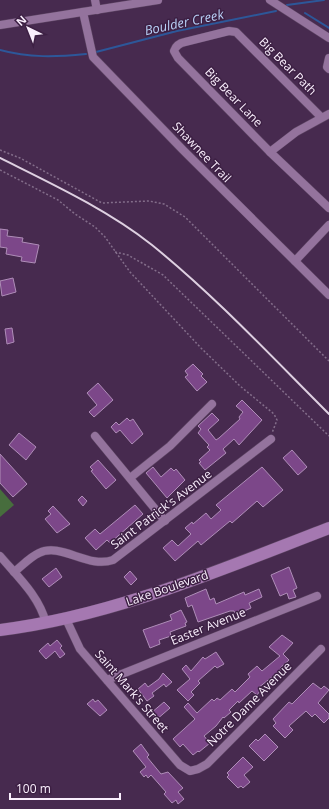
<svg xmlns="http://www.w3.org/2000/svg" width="329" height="809" font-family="'Open Sans',sans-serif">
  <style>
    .green { fill: #476d3d }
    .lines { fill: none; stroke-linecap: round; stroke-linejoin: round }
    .stream { stroke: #2d5799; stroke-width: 2 }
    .building { fill: #7c4789; stroke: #af8db8 }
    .minor-casing { stroke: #5e4664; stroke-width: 9 }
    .secondary-casing { stroke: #5e4664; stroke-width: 13 }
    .path { stroke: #836d8a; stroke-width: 1.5; stroke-dasharray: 2 2; stroke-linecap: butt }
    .minor { stroke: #94739d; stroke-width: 8 }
    .secondary { stroke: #a578b1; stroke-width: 12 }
    .rail { stroke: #ded0e1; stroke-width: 2 }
    .labels { text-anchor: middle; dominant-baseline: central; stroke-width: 3; stroke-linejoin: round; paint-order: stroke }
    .street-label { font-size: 12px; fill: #faeffd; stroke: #3d2044 }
    .water-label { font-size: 13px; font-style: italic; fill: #b9d1f7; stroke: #3d2044 }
  </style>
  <rect width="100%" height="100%" fill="#472a4f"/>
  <path class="green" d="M 0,489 L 14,505 L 0,517 Z"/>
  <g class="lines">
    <g class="stream">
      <path d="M 287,5 L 324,0"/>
      <path d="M 305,13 L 329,28"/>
      <path d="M 0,50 C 29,58 56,57 86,54"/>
      <path d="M 96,52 L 177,31 L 276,11"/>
    </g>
  </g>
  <g class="building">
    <path d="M 0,229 L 8,230 L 7,236 L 23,238 L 22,242 L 39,245 L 35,263 L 21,261 L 22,257 L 6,254 L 7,248 L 0,247 Z"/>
    <path d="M 13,278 L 16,292 L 2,296 L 0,281 Z"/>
    <path d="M 12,328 L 14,342 L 7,344 L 5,329 Z"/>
    <path d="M 193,364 L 203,374 L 201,376 L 207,382 L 197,391 L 185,377 L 188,375 L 185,371 Z"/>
    <path d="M 98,383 L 113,400 L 94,417 L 89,412 L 97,405 L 87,393 Z"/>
    <path d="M 242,400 L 262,420 L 239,445 L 234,439 L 223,449 L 226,453 L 205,470 L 199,463 L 201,462 L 199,460 L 210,450 L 207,447 L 209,445 L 198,433 L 201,429 L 198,426 L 212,413 L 219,420 L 208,430 L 216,440 L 219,438 L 240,419 L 239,417 L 243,412 L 236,406 Z"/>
    <path d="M 127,418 L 130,421 L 133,419 L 143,434 L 132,444 L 120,430 L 116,433 L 111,427 L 116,422 L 119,425 Z"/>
    <path d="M 19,433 L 36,447 L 26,460 L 9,445 Z"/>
    <path d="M 292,450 L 307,467 L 298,475 L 283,458 Z"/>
    <path d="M 0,454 L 27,484 L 13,497 L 0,483 Z"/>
    <path d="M 98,460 L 116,480 L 106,489 L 91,471 L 93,470 L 90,467 Z"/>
    <path d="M 153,467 L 161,477 L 171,468 L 174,471 L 176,469 L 185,480 L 167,498 L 146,473 Z"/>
    <path d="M 262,467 L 283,490 L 263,507 L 257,501 L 232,523 L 230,521 L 201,545 L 198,541 L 175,561 L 163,548 L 172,540 L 178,546 L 191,534 L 185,528 L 192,522 L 193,524 L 206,513 L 211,519 L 221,510 L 216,505 Z"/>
    <path d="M 82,496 L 87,501 L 83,506 L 78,500 Z"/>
    <path d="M 135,505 L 143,514 L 110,543 L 107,540 L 96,550 L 85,538 L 95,529 L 100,534 Z"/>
    <path d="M 53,506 L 70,524 L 57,533 L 45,519 L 51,514 L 48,511 Z"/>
    <path d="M 289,567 L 297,588 L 293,590 L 296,597 L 289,599 L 287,593 L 280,596 L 271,575 Z"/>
    <path d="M 56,568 L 62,577 L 49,587 L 42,579 Z"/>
    <path d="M 130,571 L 137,579 L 131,585 L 124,577 Z"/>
    <path d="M 206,589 L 210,600 L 214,598 L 216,604 L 244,592 L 245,595 L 259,589 L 262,597 L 249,603 L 251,608 L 242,612 L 241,610 L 235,613 L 234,611 L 230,611 L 198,622 L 192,605 L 188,607 L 185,598 Z"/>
    <path d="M 181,610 L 187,622 L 185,623 L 186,626 L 170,632 L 171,636 L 159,640 L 160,644 L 150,648 L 143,630 L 172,620 L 170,615 Z"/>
    <path d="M 282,635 L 293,643 L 283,654 L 289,660 L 280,668 L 282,669 L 258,688 L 260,691 L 257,695 L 252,691 L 239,703 L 238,701 L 229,710 L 231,712 L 224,718 L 223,717 L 216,726 L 204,736 L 210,743 L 199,752 L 198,751 L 193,755 L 183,744 L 180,747 L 173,739 L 195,719 L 184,707 L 188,703 L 197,713 L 212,699 L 214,701 L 217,698 L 220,700 L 232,689 L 235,692 L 250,677 L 248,674 L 257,666 L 262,671 L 280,656 L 269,647 Z"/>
    <path d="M 57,640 L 62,646 L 60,648 L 65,654 L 60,658 L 55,651 L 46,659 L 39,651 L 48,643 L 50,646 Z"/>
    <path d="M 216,652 L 224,664 L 217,668 L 215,666 L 198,681 L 200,683 L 191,692 L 194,695 L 188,701 L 177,690 L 190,679 L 182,669 L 186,665 L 191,671 L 203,657 L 205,659 Z"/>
    <path d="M 163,673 L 172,682 L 166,687 L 164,684 L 152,693 L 154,696 L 147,701 L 138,689 L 145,683 L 148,687 L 159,679 Z"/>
    <path d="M 313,683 L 321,689 L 324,686 L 329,690 L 318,703 L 329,714 L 329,718 L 324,723 L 315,714 L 312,717 L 306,711 L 289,726 L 293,730 L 285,738 L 273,726 L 276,723 L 273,719 L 289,702 L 292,704 Z"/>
    <path d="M 93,699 L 95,702 L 98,700 L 107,710 L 100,716 L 87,704 Z"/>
    <path d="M 164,702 L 170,708 L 156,720 L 151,713 Z"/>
    <path d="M 265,734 L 278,747 L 264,761 L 249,746 L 256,739 L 258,741 Z"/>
    <path d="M 141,744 L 149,755 L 147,757 L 161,774 L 168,772 L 183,788 L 178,792 L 184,799 L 178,804 L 176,800 L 172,803 L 164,794 L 166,792 L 151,775 L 148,778 L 146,775 L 144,777 L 140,772 L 146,767 L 133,751 Z"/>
    <path d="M 243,757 L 253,767 L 244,775 L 250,782 L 243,788 L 241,786 L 238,788 L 227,777 L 229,775 L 227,773 Z"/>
  </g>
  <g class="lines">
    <g class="minor-casing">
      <g id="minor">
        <path d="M 95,0 L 97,10"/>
        <path d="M 270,0 L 329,38"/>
        <path d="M 83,12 L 93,57 L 183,150 L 329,295"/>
        <path d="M 0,25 L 158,0"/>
        <path d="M 329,58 L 327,67 L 329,69"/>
        <path d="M 321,117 L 236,32 L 229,31 L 185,42 C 180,43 176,45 174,51 L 178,58 L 270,152 L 329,208"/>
        <path d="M 270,152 L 296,132 L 329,114"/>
        <path d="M 295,261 L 329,225"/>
        <path d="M 95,436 L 165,521"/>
        <path d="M 130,478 L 170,446 L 212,404"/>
        <path d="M 0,556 C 18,577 39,596 46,623"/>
        <path d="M 14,572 C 22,566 30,557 39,553 C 61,542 88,569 113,560 L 271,439"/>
        <path d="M 66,619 L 80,649 L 180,765 L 190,771 L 198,769 L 207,764 L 321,649"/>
        <path d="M 107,680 L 317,596"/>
      </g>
    </g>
    <g class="secondary-casing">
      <path id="secondary" d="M 0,630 C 114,616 222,569 329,528"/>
    </g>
    <g class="path">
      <path d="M 0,150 L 20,158 L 102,203 L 149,201 L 164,204 L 185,217 L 329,361"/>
      <path d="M 0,170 L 58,200 L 75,214 L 95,227 L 105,237 L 130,272 L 201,348 L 240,386 L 274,414 L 277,420 L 272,433"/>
      <path d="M 115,252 L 128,255 L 163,275 L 329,436"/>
    </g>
    <use href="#minor" class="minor"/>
    <use href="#secondary" class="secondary"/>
    <path class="rail" d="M 0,158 C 52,184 106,209 152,245 C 215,296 271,356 329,414"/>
  </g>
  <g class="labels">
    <g class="street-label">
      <text transform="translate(288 66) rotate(45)">Big Bear Path</text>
      <text transform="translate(234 97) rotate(46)">Big Bear Lane</text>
      <text transform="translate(202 152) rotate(46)">Shawnee Trail</text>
      <text transform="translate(161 509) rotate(-37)">Saint Patrick's Avenue</text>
      <text transform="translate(167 588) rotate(-19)">Lake Boulevard</text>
      <text transform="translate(208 626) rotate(-22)">Easter Avenue</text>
      <text transform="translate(132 691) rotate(49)">Saint Mark's Street</text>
      <text transform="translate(249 704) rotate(-45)">Notre Dame Avenue</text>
    </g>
    <g class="water-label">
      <text transform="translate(184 22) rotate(-12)">Boulder Creek</text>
    </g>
  </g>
  <g transform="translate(28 28) rotate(317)" stroke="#3d2044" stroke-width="3" paint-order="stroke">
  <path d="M0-3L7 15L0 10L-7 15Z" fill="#faeffd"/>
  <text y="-6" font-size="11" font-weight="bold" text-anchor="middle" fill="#faeffd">N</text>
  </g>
  <path d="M10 793v6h110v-6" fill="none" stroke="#faeffd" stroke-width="2"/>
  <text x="16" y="793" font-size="12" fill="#faeffd" stroke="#3d2044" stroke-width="3" paint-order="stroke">100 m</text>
</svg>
